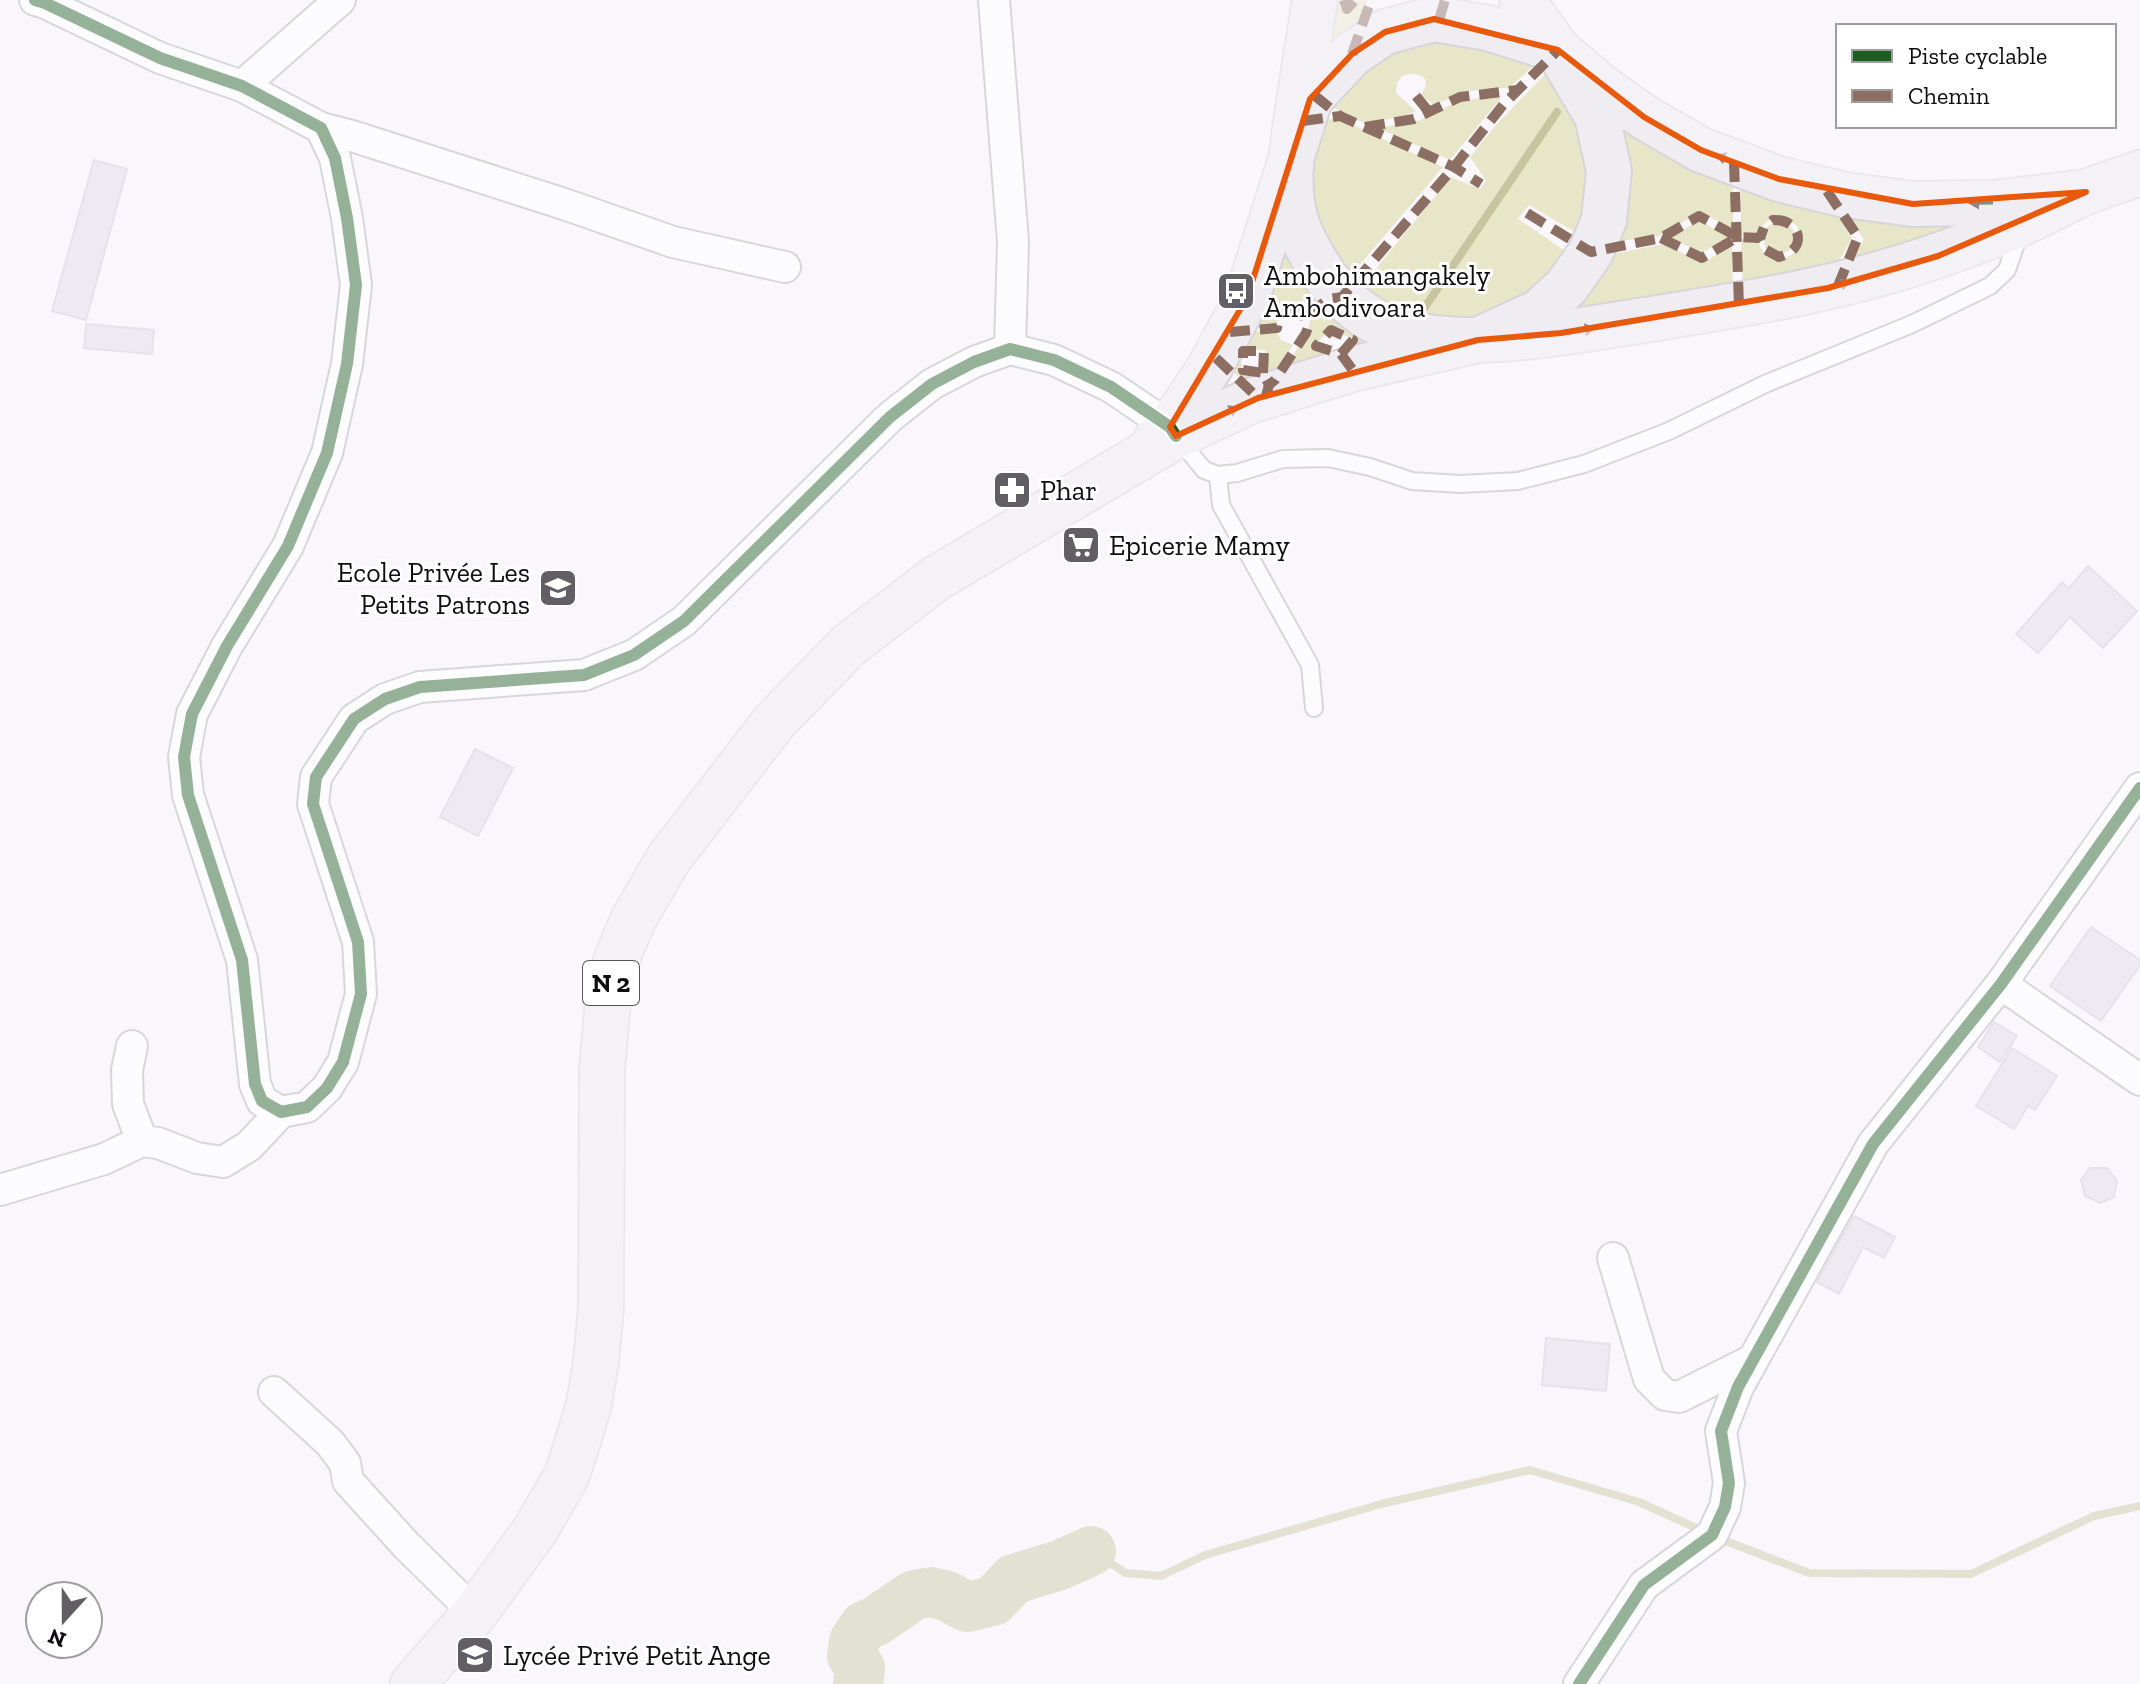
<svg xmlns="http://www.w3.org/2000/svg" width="2140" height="1684" font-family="'Zilla Slab',serif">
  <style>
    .green { fill: #e8e6c9 }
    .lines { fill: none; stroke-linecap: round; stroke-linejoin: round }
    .stream { stroke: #c6c59f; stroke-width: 8 }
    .river { stroke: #c6c59f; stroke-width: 50 }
    .building { fill: #e0dae7; stroke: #cccace; stroke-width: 2 }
    .service-casing { stroke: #afaeb1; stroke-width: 20 }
    .minor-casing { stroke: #afaeb1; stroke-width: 34 }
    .primary-casing { stroke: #d6d5d8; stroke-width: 48 }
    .service { stroke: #fefeff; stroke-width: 16 }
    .minor { stroke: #fefeff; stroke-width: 30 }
    .primary { stroke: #efecf2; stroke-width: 44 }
    .quiet { stroke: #8d6e63; stroke-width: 10; stroke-dasharray: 20 10; stroke-linecap: butt }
    .cycleway-casing { stroke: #fff; stroke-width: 17 }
    .cycleway { stroke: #1b5e20; stroke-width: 12 }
    .oneway { fill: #8a888c }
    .marked { fill: none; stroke: #e8590c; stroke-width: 6; stroke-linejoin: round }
    .labels { text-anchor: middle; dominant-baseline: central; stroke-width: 6; stroke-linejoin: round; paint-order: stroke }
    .shield { fill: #fff; stroke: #575658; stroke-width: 2 }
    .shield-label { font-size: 26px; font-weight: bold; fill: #0f0d10 }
    .poi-label { font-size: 28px; fill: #0f0d10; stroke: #fff; text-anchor: start }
  </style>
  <rect width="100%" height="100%" fill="#f9f7fc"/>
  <g class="green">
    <path d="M 1327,0 L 1343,0 L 1346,12 L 1356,0 L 1368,0 L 1354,35 L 1314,74 Z"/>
    <path d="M 1429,35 L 1538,62 L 1509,88 L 1481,89 L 1460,94 L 1434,105 L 1421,95 L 1425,88 L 1426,80 C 1418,72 1412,73 1402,76 L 1397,83 L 1396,93 L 1416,111 C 1407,116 1376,123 1365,122 C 1352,121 1339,111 1329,104 L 1349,72 Z"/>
    <path d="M 1549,70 L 1591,142 L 1585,238 L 1529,205 L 1518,219 L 1573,256 L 1565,270 L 1493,316 L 1435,324 L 1357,292 L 1451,177 L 1480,189 L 1486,181 L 1470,157 L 1496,125 Z"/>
    <path d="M 1488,96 L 1501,98 L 1450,160 L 1378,128 L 1421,120 L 1454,103 Z"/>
    <path d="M 1612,110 L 1733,179 L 1733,229 L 1700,212 L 1659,236 L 1612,242 Z"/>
    <path d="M 1338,118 L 1443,167 L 1346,281 L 1306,215 L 1318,121 Z"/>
    <path d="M 1741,181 L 1834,209 L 1852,238 L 1834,270 L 1743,288 L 1741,239 L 1758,241 C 1766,272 1815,258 1796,225 C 1778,214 1766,215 1758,236 L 1741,235 Z"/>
    <path d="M 1841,209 L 1978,222 L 1850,264 L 1864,239 Z"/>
    <path d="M 1699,220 L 1728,237 L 1702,253 L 1670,238 Z"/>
    <circle cx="1779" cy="238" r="16"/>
    <path d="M 1279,235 L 1326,298 L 1305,314 C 1292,306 1278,312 1276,327 L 1245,329 Z"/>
    <path d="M 1664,244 L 1703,263 L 1732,245 L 1733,291 L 1560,316 L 1607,255 Z"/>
    <path d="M 1330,302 L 1402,346 L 1342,354 L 1355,340 L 1331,329 L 1314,346 L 1341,356 L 1280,378 L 1299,345 L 1307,337 L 1310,320 Z"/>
    <path d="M 1275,330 L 1281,340 L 1293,345 L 1269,382 L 1265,372 L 1266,350 L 1241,350 L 1242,370 L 1263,375 L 1252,388 L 1226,366 L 1242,333 Z"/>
  </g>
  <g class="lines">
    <g class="stream">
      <path d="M 1425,307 L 1557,112"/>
      <path d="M 1718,1538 L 1809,1573 L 1971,1574 L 2094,1516 L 2140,1506"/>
      <path d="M 1091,1551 L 1126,1573 L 1161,1576 L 1205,1555 L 1381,1504 L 1530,1470 L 1639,1502 L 1705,1532"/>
    </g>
    <path class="river" d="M 858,1684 L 860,1668 L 852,1656 L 854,1641 L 864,1626 L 876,1621 L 914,1595 L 931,1592 L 947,1596 L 967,1607 L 993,1601 L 1014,1579 L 1060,1565 L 1091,1551"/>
  </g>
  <g class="building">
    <path d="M 94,160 L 127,169 L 86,320 L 52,311 Z"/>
    <path d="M 86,324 L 154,330 L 152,354 L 84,348 Z"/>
    <path d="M 2088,566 L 2137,611 L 2103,648 L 2070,617 L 2038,653 L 2016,634 L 2062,582 L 2069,588 Z"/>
    <path d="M 475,749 L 513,768 L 478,836 L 440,817 Z"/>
    <path d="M 2091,927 L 2140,960 L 2140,965 L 2101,1021 L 2050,986 Z"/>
    <path d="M 1994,1022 L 2017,1036 L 2000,1062 L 1978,1047 Z"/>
    <path d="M 2012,1048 L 2057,1076 L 2035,1110 L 2028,1106 L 2014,1129 L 1976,1106 Z"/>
    <path d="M 2090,1168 L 2107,1168 L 2117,1181 L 2114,1197 L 2100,1203 L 2085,1196 L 2081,1180 Z"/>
    <path d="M 1854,1216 L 1895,1237 L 1884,1258 L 1863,1247 L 1839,1294 L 1817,1282 Z"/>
    <path d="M 1546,1338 L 1610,1344 L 1606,1391 L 1542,1385 Z"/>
  </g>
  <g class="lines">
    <g class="service-casing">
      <g id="service">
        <path d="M 1178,438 L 1204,470 L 1218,475 L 1237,473 L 1283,459 L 1328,458 L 1370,467 L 1412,481 L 1460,484 L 1518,481 L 1584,464 L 1669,431 L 1765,384 L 1912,324 L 1990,286 L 2007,270 L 2020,232"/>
        <path d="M 1218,475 L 1221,505 L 1310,665 L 1314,708"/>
      </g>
    </g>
    <g class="minor-casing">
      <g id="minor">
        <path d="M 35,0 L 45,3 L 160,58 L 242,86 L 321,128 L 335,158 L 347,218 L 356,285 L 347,364 L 327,453 L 288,546 L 227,646 L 192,714 L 184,757 L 188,795 L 242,960 L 255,1084 L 262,1101 L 281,1112 L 307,1107 L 327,1088 L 343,1062 L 361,994 L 358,942 L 313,804 L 316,777 L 354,719 L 385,699 L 420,687 L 584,675 L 634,655 L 684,621 L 890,417 L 932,384 L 974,362 L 1010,349 L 1054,360 L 1111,387 L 1170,427 L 1176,436"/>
        <path d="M 994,0 L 1013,242 L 1010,349"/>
        <path d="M 242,86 L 340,0"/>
        <path d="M 321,128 L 352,136 L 567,205 L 673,242 L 785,267"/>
        <path d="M 2001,984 L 2140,1080"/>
        <path d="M 132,1046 L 127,1070 L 128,1104 L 142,1141"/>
        <path d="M 0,1190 L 104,1159 L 142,1141 L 158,1143 L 197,1158 L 223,1162 L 249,1146 L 281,1112"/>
        <path d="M 1613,1258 L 1649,1379 L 1665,1395 L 1679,1397 L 1751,1361"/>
        <path d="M 274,1392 L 330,1443 L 345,1463 L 348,1481 L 406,1545 L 475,1613"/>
        <path d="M 1579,1684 L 1644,1585 L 1712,1535 L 1725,1507 L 1729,1483 L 1721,1431 L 1738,1387 L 1873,1144 L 2001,984 L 2140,788"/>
      </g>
    </g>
    <g class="primary-casing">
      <g id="primary">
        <path d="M 1315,0 C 1310,32 1305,64 1300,95 C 1294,139 1282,190 1300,232 C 1317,270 1344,308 1383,325 C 1453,356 1571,331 1645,320 C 1745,304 1843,289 1939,255 C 1967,245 1996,235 2024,222 C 2046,213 2066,200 2089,191 C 2106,184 2123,179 2140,173"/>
        <path d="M 1156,440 L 1170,427 L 1210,367 L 1247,298 L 1310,99 L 1352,54 L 1385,32 L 1434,19 L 1488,28 L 1558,50 L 1604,89 L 1644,117 L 1701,150 L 1779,179 L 1845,195 L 1913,204 L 1993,203 L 2086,192"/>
        <path d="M 413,1684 L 475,1613 L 536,1529 L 567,1475 L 579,1438 L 589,1404 L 596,1362 L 601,1307 L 602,1069 L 609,989 L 616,961 L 633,920 L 669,858 L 775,721 L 848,646 L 935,579 L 1176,436 L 1250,401 L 1352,369 L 1478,340 L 1539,312 L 1567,286 L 1591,252 L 1604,220 L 1609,171 L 1597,116 L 1558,50 L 1522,0"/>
      </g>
    </g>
    <use href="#service" class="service"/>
    <use href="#minor" class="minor"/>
    <use href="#primary" class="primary"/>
    <g class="quiet">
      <path d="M 1344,0 L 1347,9 L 1355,0"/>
      <path d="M 1439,20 L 1445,0"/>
      <path d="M 1352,54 L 1371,0"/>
      <path d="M 1314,95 L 1340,116 L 1454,167 L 1481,184"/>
      <path d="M 1416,96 L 1429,112"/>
      <path d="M 1303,121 L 1340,116"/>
      <path d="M 1365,127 L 1414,119 L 1460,97 L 1518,90"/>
      <path d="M 1734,162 L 1739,306"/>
      <path d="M 1827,191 L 1858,237 L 1838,286"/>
      <path d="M 1527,213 L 1591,252 L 1661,238 L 1699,216 L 1738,237 L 1760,238 L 1766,250 L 1779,257 C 1808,250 1802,219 1773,220 L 1764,227 L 1760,238"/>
      <path d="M 1661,238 L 1702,258 L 1738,237"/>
      <path d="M 1230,332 L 1277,328 L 1278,322 L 1286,313 L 1299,314 L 1305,318 L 1328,299 L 1342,297 L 1454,167 L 1503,105 L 1558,50"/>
      <path d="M 1341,354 L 1353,340 L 1331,330 L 1316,346 L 1341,354 L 1352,369"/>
      <path d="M 1216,358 L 1258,398"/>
      <path d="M 1263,373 L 1264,351 L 1243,351 L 1243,370 L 1263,373 L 1269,385"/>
      <path d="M 1266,396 L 1269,385 L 1275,380 L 1306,333 L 1308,327 L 1305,318"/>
    </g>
    <g class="cycleway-casing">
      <g id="cycleway">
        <path d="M 35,0 L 45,3 L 160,58 L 242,86 L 321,128 L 335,158 L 347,218 L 356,285 L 347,364 L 327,453 L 288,546 L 227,646 L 192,714 L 184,757 L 188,795 L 242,960 L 255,1084 L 262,1101 L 281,1112 L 307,1107 L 327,1088 L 343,1062 L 361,994 L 358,942 L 313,804 L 316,777 L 354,719 L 385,699 L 420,687 L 584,675 L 634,655 L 684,621 L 890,417 L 932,384 L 974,362 L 1010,349 L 1054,360 L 1111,387 L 1170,427 L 1176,436"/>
        <path d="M 1579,1684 L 1644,1585 L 1712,1535 L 1725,1507 L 1729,1483 L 1721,1431 L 1738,1387 L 1873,1144 L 2001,984 L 2140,788"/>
      </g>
    </g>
    <use href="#cycleway" class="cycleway"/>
  </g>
  <defs><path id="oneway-solid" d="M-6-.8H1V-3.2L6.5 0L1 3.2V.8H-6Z" transform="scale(2)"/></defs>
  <g class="oneway">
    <use href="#oneway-solid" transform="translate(1727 159) rotate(-160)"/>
    <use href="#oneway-solid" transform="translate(1981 203) rotate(179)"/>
    <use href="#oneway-solid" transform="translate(1839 285) rotate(-16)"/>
    <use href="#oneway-solid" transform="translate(1583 330) rotate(-9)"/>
    <use href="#oneway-solid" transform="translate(1228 412) rotate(-25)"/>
  </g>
  <path d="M0 0H2140V1684H0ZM 1434,19 L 1558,50 L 1644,117 L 1701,150 L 1779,179 L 1913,204 L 2086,192 L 1938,256 L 1828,288 L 1561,333 L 1478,340 L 1258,398 L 1176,436 L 1170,427 L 1247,298 L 1310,99 L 1352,54 L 1385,32 Z" fill="#f9f7fc" fill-opacity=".55" fill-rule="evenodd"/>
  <path class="marked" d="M 1434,19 L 1558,50 L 1644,117 L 1701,150 L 1779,179 L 1913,204 L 2086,192 L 1938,256 L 1828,288 L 1561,333 L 1478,340 L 1258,398 L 1176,436 L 1170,427 L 1247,298 L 1310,99 L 1352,54 L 1385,32 Z"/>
  <defs>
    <g id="bus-square" transform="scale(2)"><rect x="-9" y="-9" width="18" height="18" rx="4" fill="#615f63" stroke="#fff"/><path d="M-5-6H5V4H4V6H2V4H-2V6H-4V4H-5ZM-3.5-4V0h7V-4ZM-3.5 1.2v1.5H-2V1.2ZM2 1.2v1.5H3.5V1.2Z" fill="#fff"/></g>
    <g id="pharmacy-square" transform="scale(2)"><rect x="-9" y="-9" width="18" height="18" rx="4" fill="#615f63" stroke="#fff"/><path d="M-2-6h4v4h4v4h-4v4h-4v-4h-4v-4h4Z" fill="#fff"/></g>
    <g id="supermarket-square" transform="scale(2)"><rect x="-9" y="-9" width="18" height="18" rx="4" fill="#615f63" stroke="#fff"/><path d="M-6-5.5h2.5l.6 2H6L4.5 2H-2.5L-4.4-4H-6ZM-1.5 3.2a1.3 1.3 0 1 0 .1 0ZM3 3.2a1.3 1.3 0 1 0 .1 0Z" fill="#fff"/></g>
    <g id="school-square" transform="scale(2)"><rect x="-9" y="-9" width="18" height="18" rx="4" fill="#615f63" stroke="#fff"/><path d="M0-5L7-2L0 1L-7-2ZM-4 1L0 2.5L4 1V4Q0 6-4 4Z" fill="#fff"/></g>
  </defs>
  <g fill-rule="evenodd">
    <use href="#bus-square" x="1236" y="291"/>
    <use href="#pharmacy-square" x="1012" y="490"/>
    <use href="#supermarket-square" x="1081" y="545"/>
    <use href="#school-square" x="558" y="588"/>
    <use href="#school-square" x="475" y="1655"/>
  </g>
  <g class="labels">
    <rect class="shield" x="583" y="961" width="56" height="44" rx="6"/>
    <g class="shield-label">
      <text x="611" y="983">N 2</text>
    </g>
    <g class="poi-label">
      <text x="1264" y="275">Ambohimangakely<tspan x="1264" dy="32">Ambodivoara</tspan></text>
      <text x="1040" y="490">Phar</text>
      <text x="1109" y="545">Epicerie Mamy</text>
      <text x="530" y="572" text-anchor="end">Ecole Privée Les<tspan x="530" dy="32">Petits Patrons</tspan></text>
      <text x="503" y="1655">Lycée Privé Petit Ange</text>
    </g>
  </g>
  <rect x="1836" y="24" width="280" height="104" fill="#ffffff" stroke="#9f9e9f" stroke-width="2"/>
  <rect x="1852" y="50" width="40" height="12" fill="#1b5e20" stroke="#9f9e9f" stroke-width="2"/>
  <text x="1908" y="64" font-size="24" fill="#0f0d10">Piste cyclable</text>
  <rect x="1852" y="90" width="40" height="12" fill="#8d6e63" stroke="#9f9e9f" stroke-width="2"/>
  <text x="1908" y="104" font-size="24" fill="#0f0d10">Chemin</text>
  <g transform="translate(64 1620) rotate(201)"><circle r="38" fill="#ffffff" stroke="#9f9e9f" stroke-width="2"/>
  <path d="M0-6L14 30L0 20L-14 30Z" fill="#615f63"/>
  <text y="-12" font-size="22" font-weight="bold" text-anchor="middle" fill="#0f0d10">N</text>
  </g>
</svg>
